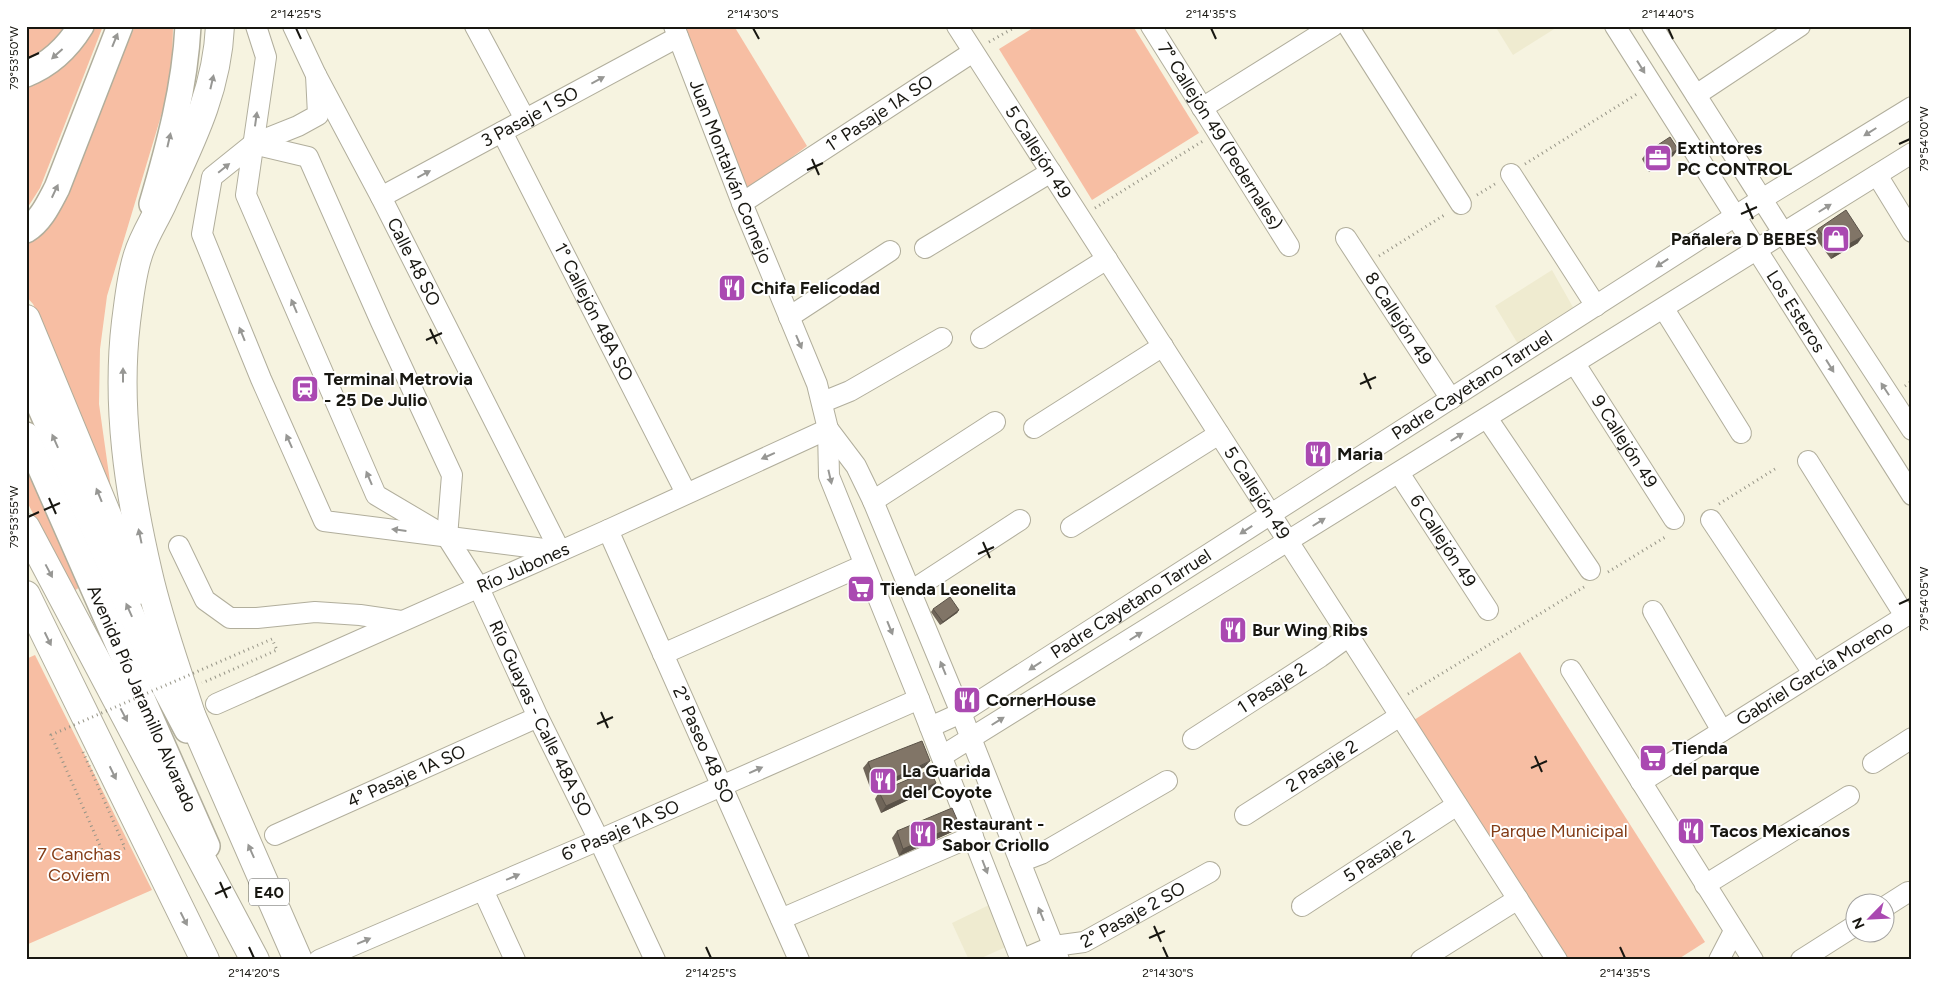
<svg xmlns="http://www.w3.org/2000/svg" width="1938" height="986" font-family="Figtree,sans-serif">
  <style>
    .built { fill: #efebd0 }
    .green { fill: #f7bea3 }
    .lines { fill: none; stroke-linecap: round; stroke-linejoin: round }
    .minor-casing { stroke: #b1ae9c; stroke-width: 22 }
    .major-casing { stroke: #b1ae9c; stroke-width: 28 }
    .highway-casing { stroke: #b1ae9c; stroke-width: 30 }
    .path { stroke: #969486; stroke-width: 3; stroke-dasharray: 1 4; stroke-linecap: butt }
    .minor { stroke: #fff; stroke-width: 20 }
    .major { stroke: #fff; stroke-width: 25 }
    .highway { stroke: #fff; stroke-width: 28 }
    .path-bridge { stroke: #969486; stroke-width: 3; stroke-dasharray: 1 4; stroke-linecap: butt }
    .wall { fill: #6f6559 }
    .shaded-wall { fill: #5a5248 }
    .building { fill: #817567; stroke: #5a5248 }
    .oneway { fill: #979794 }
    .ticks { fill: none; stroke: #181711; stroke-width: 2 }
    .labels { text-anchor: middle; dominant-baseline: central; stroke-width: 4; stroke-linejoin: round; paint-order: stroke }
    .shield { fill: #fff; stroke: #5d5d58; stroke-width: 1 }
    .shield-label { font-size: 16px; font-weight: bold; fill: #181711 }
    .street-label { font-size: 18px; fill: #181711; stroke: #fff }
    .poi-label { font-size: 18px; font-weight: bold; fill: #181711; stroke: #fff; text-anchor: start }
    .park-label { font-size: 18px; fill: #833c16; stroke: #fff }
    .neatline { fill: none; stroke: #181711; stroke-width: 2 }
    .ticks-label { font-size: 12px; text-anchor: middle; fill: #181711 }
  </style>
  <rect width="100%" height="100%" fill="#f6f3e0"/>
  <g class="built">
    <path d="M 1495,26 L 1559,26 L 1513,55 Z"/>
    <path d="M 1552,270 L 1574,309 L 1518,344 L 1495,306 Z"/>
    <path d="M 989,905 L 1008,946 L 977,960 L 969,960 L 952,923 Z"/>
  </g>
  <g class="green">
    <path d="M 26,26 L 103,26 L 40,188 L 26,210 Z"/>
    <path d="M 135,26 L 173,26 L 172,69 L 164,106 L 107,296 L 100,349 L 99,404 L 113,503 L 42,323 L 33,304 L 26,296 L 26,242 L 58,206 Z"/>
    <path d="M 685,26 L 734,26 L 807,146 L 747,191 Z"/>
    <path d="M 1036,26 L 1133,26 L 1199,133 L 1092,200 L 999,49 Z"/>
    <path d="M 26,463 L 80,587 L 74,591 L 26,500 Z"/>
    <path d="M 1520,652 L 1705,942 L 1677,960 L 1566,960 L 1414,720 Z"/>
    <path d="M 35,655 L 152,890 L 26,945 L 26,659 Z"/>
  </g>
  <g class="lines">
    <g class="minor-casing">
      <g id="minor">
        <path id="s1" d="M 256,26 L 266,57 L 246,195 L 376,495 L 447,537 L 478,586 L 538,717 L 599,840 L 655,960"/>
        <path id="s2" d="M 293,26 L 316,75 L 381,197 L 560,551"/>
        <path d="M 475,26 L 525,119"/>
        <path id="s3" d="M 674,26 L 742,203 L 817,384 L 828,429 L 829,476 L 919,699 L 1021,960"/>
        <path id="s4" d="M 957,26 L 1557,960"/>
        <path id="s5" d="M 1151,26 L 1289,246"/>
        <path d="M 1348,26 L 1461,204"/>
        <path id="s6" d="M 1615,26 L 1912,495"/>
        <path d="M 1652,26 L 1784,234 L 1912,430"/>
        <path d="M 316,75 L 318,115 L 298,126 L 253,144 L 212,177 L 202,234 L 261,379 L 324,521 L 560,551"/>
        <path d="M 1696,95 L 1800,26"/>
        <path d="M 1202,108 L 1333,26"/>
        <path id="s7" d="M 502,132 L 686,493"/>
        <path d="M 253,144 L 308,157 L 381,322 L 452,475 L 447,537"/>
        <path d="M 1511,174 L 1596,306"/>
        <path d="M 1877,175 L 1912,232"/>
        <path id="s8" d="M 381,197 L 678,37"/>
        <path id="s9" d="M 742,203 L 973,52"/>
        <path id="s10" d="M 1346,238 L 1451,399"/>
        <path d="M 925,248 L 1051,172"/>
        <path d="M 1664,309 L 1741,433"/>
        <path d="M 789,317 L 890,251"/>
        <path d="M 981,338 L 1107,259"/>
        <path id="s11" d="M 1575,364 L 1674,519"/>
        <path d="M 823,402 L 850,391 L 942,338"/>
        <path d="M 1487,418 L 1590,570"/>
        <path d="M 1034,428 L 1163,346"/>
        <path d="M 828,429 L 856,466 L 873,501 L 961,713 L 1059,960"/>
        <path d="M 1808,461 L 1905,616"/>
        <path id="s12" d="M 1399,473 L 1488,610"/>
        <path d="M 873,501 L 995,422"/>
        <path d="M 1711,520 L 1813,673"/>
        <path d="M 1071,527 L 1219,434"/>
        <path id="s13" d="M 608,530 L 799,960"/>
        <path d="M 179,546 L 205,600 L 230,618 L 257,618 L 315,612 L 360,615 L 401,621"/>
        <path d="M 911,591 L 1020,520"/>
        <path d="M 1653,611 L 1722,731"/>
        <path d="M 663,654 L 864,565"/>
        <path d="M 1571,670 L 1753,960"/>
        <path id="s14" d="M 216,704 L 608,530 L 828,429"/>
        <path id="s15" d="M 930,727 L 961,713 L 1762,199 L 1912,107"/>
        <path id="s16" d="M 1193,739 L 1320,657 L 1349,636"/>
        <path d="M 942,756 L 1912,153"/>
        <path d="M 1873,763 L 1912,738"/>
        <path id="s17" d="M 1641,782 L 1912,612"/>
        <path id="s18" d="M 1245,815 L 1400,716"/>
        <path id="s19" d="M 275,835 L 538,717"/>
        <path d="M 1020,862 L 1041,854 L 1167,781"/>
        <path d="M 1705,885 L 1849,796"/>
        <path d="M 483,890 L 515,960"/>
        <path id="s20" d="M 1302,906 L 1457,805"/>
        <path d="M 1886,906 L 1908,892"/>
        <path d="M 781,919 L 973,836"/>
        <path id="s21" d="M 319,960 L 599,840 L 919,699"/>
        <path id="s22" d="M 1021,960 L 1054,946 L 1084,942 L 1210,872"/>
        <path d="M 1421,960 L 1518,899"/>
        <path d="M 1719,960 L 1734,931"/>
        <path d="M 1801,960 L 1856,925"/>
      </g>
    </g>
    <g class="major-casing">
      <g id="major">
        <path d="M 26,74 C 49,65 68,47 81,26"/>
        <path d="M 152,204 C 169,146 185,87 188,26"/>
        <path d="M 26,230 C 41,221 49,203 57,188 L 120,26"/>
        <path d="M 26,375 L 158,675 L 187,730"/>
        <path id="s23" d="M 26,435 L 207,846"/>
      </g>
    </g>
    <g class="highway-casing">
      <g id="highway">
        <path d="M 26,319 L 138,590"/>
        <path d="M 26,528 L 255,960"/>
        <path d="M 26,595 L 205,960"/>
        <path d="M 185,701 L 298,960"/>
        <path d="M 192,718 C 177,670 159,622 148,573 C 129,492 116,406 126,322 C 129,300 131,276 138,255 C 143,238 154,221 162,204 C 189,145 217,93 220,26"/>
      </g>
    </g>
    <g class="path">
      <path d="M 989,42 L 1017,26"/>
      <path d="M 1525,164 L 1637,94"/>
      <path d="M 1477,195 L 1495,184"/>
      <path d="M 1095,208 L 1203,141"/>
      <path d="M 1379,256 L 1446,214"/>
      <path d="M 1905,386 L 1912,381"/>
      <path d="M 1719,504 L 1775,469"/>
      <path d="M 1608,572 L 1667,536"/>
      <path d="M 1408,694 L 1584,587"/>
    </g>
    <use href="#minor" class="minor"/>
    <use href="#major" class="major"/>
    <use href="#highway" class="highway"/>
    <path class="path-bridge" d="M 83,752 L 125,848 L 105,857 L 51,735 L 272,639 L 277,650 L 202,683"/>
  </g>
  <g class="wall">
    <path d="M 1678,149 L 1673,156 L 1649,172 L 1642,159 L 1647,152 Z"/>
    <path d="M 1818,229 L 1858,243 L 1831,259 L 1813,235 Z"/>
    <path d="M 933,609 L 959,610 L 957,613 L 940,625 L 931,612 Z"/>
    <path d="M 868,762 L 925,767 L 872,793 L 863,768 Z"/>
    <path d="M 936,783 L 931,789 L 881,813 L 875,799 L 879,792 Z"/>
    <path d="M 959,824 L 954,831 L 899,856 L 892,838 L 897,831 Z"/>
  </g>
  <g class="shaded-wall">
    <path d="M 1678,149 L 1673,156 L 1649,172 L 1654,165 Z"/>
    <path d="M 1863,236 L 1858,243 L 1831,259 L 1835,252 Z"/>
    <path d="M 959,610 L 957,613 L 940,625 L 943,622 Z"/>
    <path d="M 930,761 L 925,767 L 872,793 L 877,786 Z"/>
    <path d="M 936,783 L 931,789 L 881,813 L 886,806 Z"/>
    <path d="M 959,824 L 954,831 L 899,856 L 903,849 Z"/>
  </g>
  <g class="building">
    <path d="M 1670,137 L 1678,149 L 1654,165 L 1647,152 Z"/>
    <path d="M 1846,210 L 1863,236 L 1835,252 L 1818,229 Z"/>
    <path d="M 950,597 L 959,610 L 943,622 L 933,609 Z"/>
    <path d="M 922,741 L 930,761 L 877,786 L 868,762 Z"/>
    <path d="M 930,770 L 936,783 L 886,806 L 879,792 Z"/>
    <path d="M 952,808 L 959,824 L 903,849 L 897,831 Z"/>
  </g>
  <defs><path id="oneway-solid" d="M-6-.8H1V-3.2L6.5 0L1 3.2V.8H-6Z" transform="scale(1.25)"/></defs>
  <g class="oneway">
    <use href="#oneway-solid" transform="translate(115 40) rotate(-68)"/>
    <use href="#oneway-solid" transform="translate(57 54) rotate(138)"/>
    <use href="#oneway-solid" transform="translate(1641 67) rotate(58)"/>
    <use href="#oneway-solid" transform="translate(598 80) rotate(-28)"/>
    <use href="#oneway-solid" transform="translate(212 82) rotate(-77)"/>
    <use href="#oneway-solid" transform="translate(256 119) rotate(-82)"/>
    <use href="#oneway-solid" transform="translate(1870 132) rotate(148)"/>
    <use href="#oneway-solid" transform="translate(169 140) rotate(-77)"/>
    <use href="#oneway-solid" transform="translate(224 168) rotate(-39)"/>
    <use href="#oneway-solid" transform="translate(424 174) rotate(-28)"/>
    <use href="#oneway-solid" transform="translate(55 191) rotate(-65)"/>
    <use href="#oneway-solid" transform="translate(1825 208) rotate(-32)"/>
    <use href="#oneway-solid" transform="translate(1662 263) rotate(147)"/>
    <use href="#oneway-solid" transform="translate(294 306) rotate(-113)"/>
    <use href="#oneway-solid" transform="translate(242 334) rotate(-112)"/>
    <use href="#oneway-solid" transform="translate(799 342) rotate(67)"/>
    <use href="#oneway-solid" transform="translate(1830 366) rotate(58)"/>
    <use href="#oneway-solid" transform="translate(123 375) rotate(-90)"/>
    <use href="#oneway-solid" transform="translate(1885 389) rotate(-123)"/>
    <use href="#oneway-solid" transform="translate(1457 437) rotate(-32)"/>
    <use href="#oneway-solid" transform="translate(55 441) rotate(-114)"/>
    <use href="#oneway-solid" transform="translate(289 441) rotate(-114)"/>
    <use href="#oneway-solid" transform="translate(768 456) rotate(156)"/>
    <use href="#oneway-solid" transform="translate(830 477) rotate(77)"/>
    <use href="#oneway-solid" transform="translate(369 478) rotate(-113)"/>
    <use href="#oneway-solid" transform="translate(99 495) rotate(-112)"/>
    <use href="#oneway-solid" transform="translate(1319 522) rotate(-32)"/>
    <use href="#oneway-solid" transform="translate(399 530) rotate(-173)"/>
    <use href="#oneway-solid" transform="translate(1246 530) rotate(147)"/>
    <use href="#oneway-solid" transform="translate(140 536) rotate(-102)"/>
    <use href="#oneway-solid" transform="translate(49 571) rotate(62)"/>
    <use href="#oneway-solid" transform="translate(129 610) rotate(-114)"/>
    <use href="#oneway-solid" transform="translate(890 628) rotate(68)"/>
    <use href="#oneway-solid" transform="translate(1136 636) rotate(-32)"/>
    <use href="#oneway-solid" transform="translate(48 639) rotate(64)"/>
    <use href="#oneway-solid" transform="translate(1035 666) rotate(147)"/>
    <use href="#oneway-solid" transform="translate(943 668) rotate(-112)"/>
    <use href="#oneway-solid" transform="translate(124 715) rotate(62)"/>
    <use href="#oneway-solid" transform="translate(998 721) rotate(-32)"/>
    <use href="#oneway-solid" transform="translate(756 770) rotate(-24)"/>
    <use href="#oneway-solid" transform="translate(113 773) rotate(64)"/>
    <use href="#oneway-solid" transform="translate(251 851) rotate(-114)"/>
    <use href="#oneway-solid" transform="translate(985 867) rotate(69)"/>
    <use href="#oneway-solid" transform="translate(513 877) rotate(-23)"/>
    <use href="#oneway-solid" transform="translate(1041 914) rotate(-112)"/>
    <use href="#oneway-solid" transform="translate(184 919) rotate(63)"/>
    <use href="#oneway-solid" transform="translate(364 941) rotate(-23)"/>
  </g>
  <path class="ticks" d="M 296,28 L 301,39M 753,28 L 759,39M 1211,28 L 1216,39M 1668,28 L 1673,39M 28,58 L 39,53M 1899,144 L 1910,139M 812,159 L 819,175M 807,170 L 823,163M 1746,203 L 1753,219M 1741,214 L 1757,207M 430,329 L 437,344M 426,340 L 442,333M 1364,373 L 1371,389M 1360,384 L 1376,377M 49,498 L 56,514M 44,510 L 60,503M 28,517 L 39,512M 983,542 L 990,558M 978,554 L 994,547M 1899,604 L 1910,599M 601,712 L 608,728M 597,724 L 613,717M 1535,756 L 1542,772M 1531,768 L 1547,761M 220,882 L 227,898M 215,894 L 231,887M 1154,926 L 1161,942M 1149,938 L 1165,931M 249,947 L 254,958M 706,947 L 711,958M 1163,947 L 1168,958M 1620,947 L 1625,958"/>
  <defs>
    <g id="office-square" transform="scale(1.4375)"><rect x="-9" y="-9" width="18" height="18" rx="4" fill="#aa49b1" stroke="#fff"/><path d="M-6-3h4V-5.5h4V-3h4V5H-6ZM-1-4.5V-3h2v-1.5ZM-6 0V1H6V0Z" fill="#fff"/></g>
    <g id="shop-square" transform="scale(1.4375)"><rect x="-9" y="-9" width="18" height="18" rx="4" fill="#aa49b1" stroke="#fff"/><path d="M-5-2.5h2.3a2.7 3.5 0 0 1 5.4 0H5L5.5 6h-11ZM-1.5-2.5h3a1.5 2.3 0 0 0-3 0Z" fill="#fff"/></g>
    <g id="restaurant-square" transform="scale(1.4375)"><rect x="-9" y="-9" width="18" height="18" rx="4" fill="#aa49b1" stroke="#fff"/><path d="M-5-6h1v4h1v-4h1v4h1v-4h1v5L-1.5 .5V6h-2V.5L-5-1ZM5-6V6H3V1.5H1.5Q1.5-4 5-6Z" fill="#fff"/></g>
    <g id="station-square" transform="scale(1.4375)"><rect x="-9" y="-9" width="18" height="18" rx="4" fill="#aa49b1" stroke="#fff"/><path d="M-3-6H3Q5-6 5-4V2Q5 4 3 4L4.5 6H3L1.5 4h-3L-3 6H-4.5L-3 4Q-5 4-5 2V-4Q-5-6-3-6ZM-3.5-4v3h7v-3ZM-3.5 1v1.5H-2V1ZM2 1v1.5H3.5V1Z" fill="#fff"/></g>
    <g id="supermarket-square" transform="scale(1.4375)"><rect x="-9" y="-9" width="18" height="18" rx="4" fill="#aa49b1" stroke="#fff"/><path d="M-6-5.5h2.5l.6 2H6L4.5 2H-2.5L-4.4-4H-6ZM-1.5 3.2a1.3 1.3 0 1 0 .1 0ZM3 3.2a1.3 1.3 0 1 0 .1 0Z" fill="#fff"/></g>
  </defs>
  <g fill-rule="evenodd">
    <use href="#office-square" x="1658" y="158"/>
    <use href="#shop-square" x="1836" y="239"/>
    <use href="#restaurant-square" x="732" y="288"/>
    <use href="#station-square" x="305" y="389"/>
    <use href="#restaurant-square" x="1318" y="454"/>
    <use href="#supermarket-square" x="861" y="589"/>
    <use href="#restaurant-square" x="1233" y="630"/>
    <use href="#restaurant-square" x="967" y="700"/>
    <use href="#supermarket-square" x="1653" y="758"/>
    <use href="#restaurant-square" x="883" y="781"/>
    <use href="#restaurant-square" x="1691" y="831"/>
    <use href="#restaurant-square" x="923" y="834"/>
  </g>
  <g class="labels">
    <rect class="shield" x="249" y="878.5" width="40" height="27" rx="4"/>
    <g class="shield-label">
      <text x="269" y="892">E40</text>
    </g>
    <g class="street-label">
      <text stroke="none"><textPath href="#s9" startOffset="164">1° Pasaje 1A SO</textPath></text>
      <text stroke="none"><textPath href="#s8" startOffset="169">3 Pasaje 1 SO</textPath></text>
      <text stroke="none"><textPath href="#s5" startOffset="130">7° Callejón 49 (Pedernales)</textPath></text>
      <text stroke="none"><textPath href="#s4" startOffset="150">5 Callejón 49</textPath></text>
      <text stroke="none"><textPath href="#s3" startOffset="156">Juan Montalván Cornejo</textPath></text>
      <text stroke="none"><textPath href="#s2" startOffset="265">Calle 48 SO</textPath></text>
      <text stroke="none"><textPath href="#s6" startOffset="338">Los Esteros</textPath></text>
      <text stroke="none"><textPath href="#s7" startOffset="202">1° Callejón 48A SO</textPath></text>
      <text stroke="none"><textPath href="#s10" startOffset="96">8 Callejón 49</textPath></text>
      <text stroke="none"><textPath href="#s15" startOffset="641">Padre Cayetano Tarruel</textPath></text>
      <text stroke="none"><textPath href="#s11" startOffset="92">9 Callejón 49</textPath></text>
      <text stroke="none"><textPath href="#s4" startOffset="555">5 Callejón 49</textPath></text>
      <text stroke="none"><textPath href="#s12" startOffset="81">6 Callejón 49</textPath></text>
      <text stroke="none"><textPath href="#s14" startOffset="336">Río Jubones</textPath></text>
      <text stroke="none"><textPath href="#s15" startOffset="236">Padre Cayetano Tarruel</textPath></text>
      <text stroke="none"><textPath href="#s17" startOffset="205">Gabriel García Moreno</textPath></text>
      <text stroke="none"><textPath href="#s16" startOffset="94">1 Pasaje 2</textPath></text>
      <text stroke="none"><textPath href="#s23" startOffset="288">Avenida Pío Jaramillo Alvarado</textPath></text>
      <text stroke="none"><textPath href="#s1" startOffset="786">Río Guayas - Calle 48A SO</textPath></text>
      <text stroke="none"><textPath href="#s13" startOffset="235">2° Paseo 48 SO</textPath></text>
      <text stroke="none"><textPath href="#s18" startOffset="91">2 Pasaje 2</textPath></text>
      <text stroke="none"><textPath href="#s19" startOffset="144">4° Pasaje 1A SO</textPath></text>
      <text stroke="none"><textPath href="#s21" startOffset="328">6° Pasaje 1A SO</textPath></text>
      <text stroke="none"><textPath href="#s20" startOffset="92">5 Pasaje 2</textPath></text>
      <text stroke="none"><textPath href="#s22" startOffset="122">2° Pasaje 2 SO</textPath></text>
    </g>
    <g class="poi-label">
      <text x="1677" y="148">Extintores<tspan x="1677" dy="21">PC CONTROL</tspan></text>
      <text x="1817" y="239" text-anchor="end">Pañalera D BEBES</text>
      <text x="751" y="288">Chifa Felicodad</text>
      <text x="324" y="379">Terminal Metrovia<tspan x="324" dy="21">- 25 De Julio</tspan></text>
      <text x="1337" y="454">Maria</text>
      <text x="880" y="589">Tienda Leonelita</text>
      <text x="1252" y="630">Bur Wing Ribs</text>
      <text x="986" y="700">CornerHouse</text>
      <text x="1672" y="748">Tienda<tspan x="1672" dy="21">del parque</tspan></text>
      <text x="902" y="771">La Guarida<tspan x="902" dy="21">del Coyote</tspan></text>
      <text x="942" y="824">Restaurant -<tspan x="942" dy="21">Sabor Criollo</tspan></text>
      <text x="1710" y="831">Tacos Mexicanos</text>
    </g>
    <g class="park-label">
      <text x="1559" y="831">Parque Municipal</text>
      <text x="79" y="854">7 Canchas<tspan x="79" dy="21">Coviem</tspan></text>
    </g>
  </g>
  <rect width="1938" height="986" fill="none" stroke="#ffffff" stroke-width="55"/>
  <g transform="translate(1870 918) rotate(246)"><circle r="24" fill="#ffffff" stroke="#a3a2a0"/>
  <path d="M0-4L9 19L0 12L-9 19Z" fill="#aa49b1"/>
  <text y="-8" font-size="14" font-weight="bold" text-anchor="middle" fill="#181711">N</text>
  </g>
  <rect x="28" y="28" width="1882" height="930" class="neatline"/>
  <g class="ticks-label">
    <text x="296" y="18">2°14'25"S</text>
    <text x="753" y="18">2°14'30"S</text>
    <text x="1211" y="18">2°14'35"S</text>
    <text x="1668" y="18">2°14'40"S</text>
    <text transform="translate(14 58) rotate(-90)" y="4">79°53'50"W</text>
    <text transform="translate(1924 139) rotate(-90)" y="4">79°54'00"W</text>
    <text transform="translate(14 517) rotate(-90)" y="4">79°53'55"W</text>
    <text transform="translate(1924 599) rotate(-90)" y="4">79°54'05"W</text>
    <text x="254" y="977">2°14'20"S</text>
    <text x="711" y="977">2°14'25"S</text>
    <text x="1168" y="977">2°14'30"S</text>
    <text x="1625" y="977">2°14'35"S</text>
  </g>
</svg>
